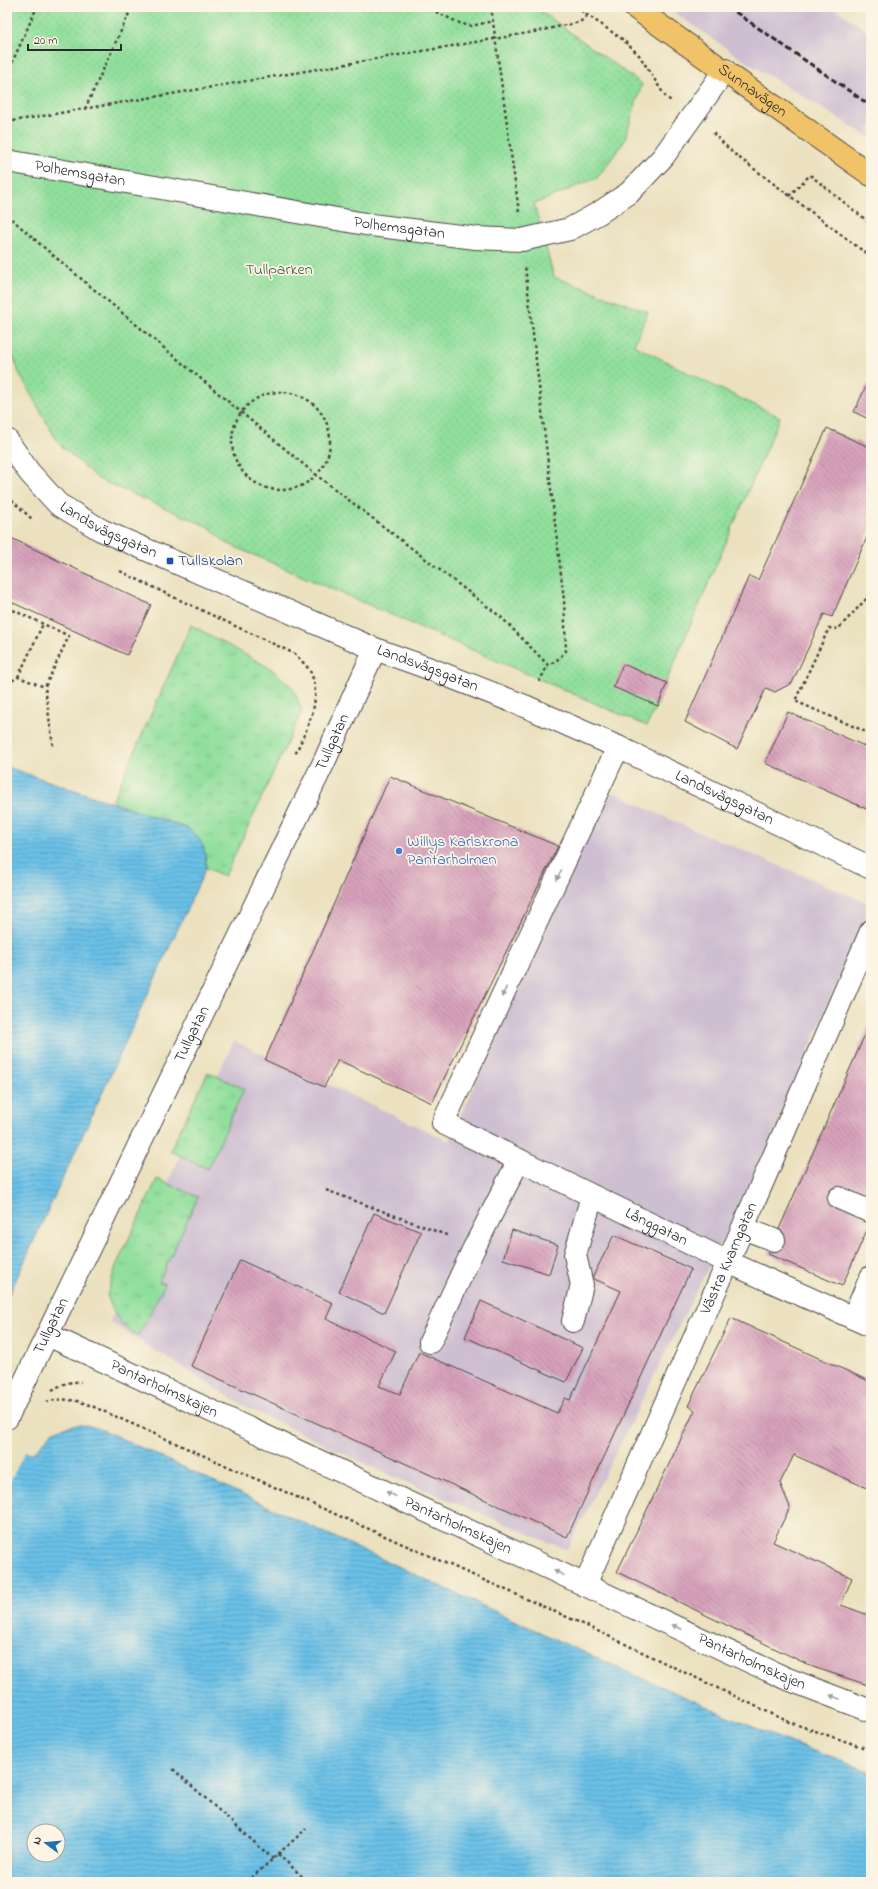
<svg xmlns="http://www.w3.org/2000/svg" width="878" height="1889" font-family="'Indie Flower',sans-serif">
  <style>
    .industrial { fill: #cebed1 }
    .grass { fill: url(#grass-tufts); stroke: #5e8564 }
    .park { fill: url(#park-dots); stroke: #5e8564 }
    .water { fill: url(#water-rules); stroke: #4b768a; fill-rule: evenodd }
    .pier { fill: #ebe1bf }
    .building { fill: url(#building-back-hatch) }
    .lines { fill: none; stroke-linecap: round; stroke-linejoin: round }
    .minor-casing { stroke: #484641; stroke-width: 24 }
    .major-casing { stroke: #484641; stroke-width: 24 }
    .path { stroke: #484641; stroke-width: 2.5; stroke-dasharray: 3 3; stroke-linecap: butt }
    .minor { stroke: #fff; stroke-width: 22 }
    .major { stroke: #f1c369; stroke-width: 22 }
    .rail { stroke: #2b2b2b; stroke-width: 3; stroke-dasharray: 6 3; stroke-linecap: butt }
    .oneway { fill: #a0a0a0 }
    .transit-dot { fill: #1a4fb4; stroke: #fcf5e5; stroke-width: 1.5 }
    .shop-dot { fill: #3f7fe0; stroke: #fcf5e5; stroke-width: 1.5 }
    .labels { text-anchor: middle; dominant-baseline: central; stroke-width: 3.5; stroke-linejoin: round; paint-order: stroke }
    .street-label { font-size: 16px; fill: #2b2b2b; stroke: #fcf5e5 }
    .park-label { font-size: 16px; fill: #445847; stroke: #fcf5e5 }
    .transit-label { font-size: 16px; fill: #164399; stroke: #fcf5e5; text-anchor: start }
    .shop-label { font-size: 16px; fill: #366cbe; stroke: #fcf5e5; text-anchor: start }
  </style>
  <defs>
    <pattern id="grass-tufts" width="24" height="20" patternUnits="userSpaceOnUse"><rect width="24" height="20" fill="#91df9c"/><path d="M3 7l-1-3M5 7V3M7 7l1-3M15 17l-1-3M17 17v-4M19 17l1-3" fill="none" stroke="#7dc087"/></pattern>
    <pattern id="park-dots" width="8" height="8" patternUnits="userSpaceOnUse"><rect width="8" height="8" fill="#91df9c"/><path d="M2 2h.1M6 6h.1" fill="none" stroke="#7dc087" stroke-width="1.8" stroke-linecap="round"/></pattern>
    <pattern id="water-rules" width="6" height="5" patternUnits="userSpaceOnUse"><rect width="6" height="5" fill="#6bc1e8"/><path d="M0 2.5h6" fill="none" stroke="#589dbc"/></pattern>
    <pattern id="building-back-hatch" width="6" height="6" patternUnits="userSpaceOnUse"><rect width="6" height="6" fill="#d7a1bb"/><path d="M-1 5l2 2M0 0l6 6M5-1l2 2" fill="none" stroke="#af8398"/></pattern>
  </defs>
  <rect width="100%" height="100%" fill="#fcf5e5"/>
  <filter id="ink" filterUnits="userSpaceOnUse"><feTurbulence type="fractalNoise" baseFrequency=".025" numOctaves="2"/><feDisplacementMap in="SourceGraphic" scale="8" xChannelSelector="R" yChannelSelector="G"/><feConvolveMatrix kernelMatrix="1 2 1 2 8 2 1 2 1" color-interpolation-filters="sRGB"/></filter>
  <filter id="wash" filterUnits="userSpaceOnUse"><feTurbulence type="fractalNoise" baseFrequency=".012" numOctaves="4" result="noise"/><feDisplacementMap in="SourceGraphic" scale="16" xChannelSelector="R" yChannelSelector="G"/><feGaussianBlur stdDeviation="0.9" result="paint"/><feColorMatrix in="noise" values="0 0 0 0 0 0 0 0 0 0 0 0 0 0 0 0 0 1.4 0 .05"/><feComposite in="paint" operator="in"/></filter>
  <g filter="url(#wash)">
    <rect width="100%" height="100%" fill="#ebe1bf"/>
    <g class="industrial">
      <path d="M 666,7 L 833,7 L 871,34 L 871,138 L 745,61 Z"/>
      <path d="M 613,792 L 675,822 L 871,904 L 744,1201 L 718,1248 L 567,1550 L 389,1475 L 242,1405 L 110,1322 L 164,1190 L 234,1041 L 449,1141 L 597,815 Z"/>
    </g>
    <g class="grass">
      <path d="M 191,625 L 270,668 L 293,688 L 302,711 L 225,876 L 206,868 L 205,854 L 189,829 L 112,802 Z"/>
      <path d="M 208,1072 L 244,1089 L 208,1169 L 170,1151 Z"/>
      <path d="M 157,1179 L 198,1197 L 159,1282 L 165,1284 L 138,1336 L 122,1325 L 112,1308 L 107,1295 L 116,1266 Z"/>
    </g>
    <path class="park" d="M 7,7 L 535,7 L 642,84 L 624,142 L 597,178 L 534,204 L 554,277 L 648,312 L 634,345 L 708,383 L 780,417 L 647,726 L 226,543 L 209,527 L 98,479 L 58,443 L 19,373 L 7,337 Z"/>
    <g class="water">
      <path d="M 7,767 L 189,829 C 204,842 205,848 206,868 L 7,1299 Z"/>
      <path d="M 74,1425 L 87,1425 L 105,1431 L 572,1647 L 778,1738 L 871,1772 L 871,1882 L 7,1882 L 7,1444 L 26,1453 L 33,1453 C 51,1437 47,1429 74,1425 ZM 34,1831 L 58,1831 L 58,1855 L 34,1855 Z"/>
    </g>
    <path class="pier" d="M 7,1442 L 26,1450 L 7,1487 Z"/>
    <g id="blocks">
      <g class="building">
        <path d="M 867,384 L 871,386 L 871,420 L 854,412 Z"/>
        <path d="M 827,428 L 871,448 L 871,528 L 832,617 L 824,614 L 792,683 L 775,692 L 766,688 L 737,749 L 685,722 L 749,576 L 758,580 Z"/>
        <path d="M 7,536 L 151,605 L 127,655 L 9,601 L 7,606 Z"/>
        <path d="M 623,664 L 667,683 L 658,706 L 613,687 Z"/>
        <path d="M 788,712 L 871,749 L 871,811 L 765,763 Z"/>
        <path d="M 390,776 L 558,846 L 432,1103 L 338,1060 L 324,1087 L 265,1060 Z"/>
        <path d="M 871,1021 L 871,1221 L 842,1286 L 768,1254 Z"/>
        <path d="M 374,1213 L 421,1232 L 384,1313 L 339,1292 Z"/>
        <path d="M 512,1230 L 558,1245 L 549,1274 L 503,1259 Z"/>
        <path d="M 614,1235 L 691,1269 L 567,1537 L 191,1366 L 240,1260 L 333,1303 L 326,1319 L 396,1351 L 379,1386 L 400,1394 L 419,1352 L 557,1413 L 565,1398 L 570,1400 L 621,1291 L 592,1278 Z"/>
        <path d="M 481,1301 L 583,1348 L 566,1382 L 465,1337 Z"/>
        <path d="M 731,1318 L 871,1382 L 871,1490 L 794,1455 L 780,1483 L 790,1507 L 773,1542 L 852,1578 L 841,1605 L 871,1616 L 871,1686 L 813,1667 L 617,1572 L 695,1410 L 688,1406 Z"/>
      </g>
    </g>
  </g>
  <g filter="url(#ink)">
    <use href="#blocks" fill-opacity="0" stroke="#484641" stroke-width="1"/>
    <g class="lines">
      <g class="minor-casing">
        <g id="minor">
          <path id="s1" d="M 7,161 L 371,225 L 476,238 L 522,240 L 570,229 L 599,213 L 629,193 L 663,157 L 725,70"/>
          <path id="s2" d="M 7,440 L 29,472 L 58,504 L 101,530 L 375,649 L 428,668 L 527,707 L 618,747 L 871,868"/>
          <path id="s3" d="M 618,747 L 443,1123 L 728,1262 L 871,1326"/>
          <path d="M 839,1198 L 871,1212"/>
          <path d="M 743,1228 L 774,1240"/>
          <path d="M 853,1318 L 871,1277"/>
          <path d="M 573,1321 L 582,1285 L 575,1255 L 592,1196"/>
          <path id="s4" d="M 48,1335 L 785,1678 L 871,1711"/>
          <path d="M 430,1342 L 474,1248 L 519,1160"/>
          <path id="s5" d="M 7,1418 L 324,762 L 375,649"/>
          <path id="s6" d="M 585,1585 L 728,1262 L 871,931"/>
        </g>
      </g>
      <g class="major-casing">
        <g id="major">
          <path id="s7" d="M 634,7 L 871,175"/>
        </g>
      </g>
      <g class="path">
        <path d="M 425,7 L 462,24 L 471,26 L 493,21"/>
        <path d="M 491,7 L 519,212"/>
        <path d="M 576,7 L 622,39 L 639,55 L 665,96 L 671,101"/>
        <path d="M 7,74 L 37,7"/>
        <path d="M 85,109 L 132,7"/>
        <path d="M 7,122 L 534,32 L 580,22 L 587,16"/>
        <path d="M 713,133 L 733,153 L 871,257"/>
        <path d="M 789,196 L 810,175 L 871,224"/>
        <path d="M 7,215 L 48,251 L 315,474 L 501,617 L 548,665 L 556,661 L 566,651 L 564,600 L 525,266"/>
        <circle cx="281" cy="441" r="49"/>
        <path d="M 7,496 L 32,519"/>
        <path d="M 120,571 L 167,594 L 295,654 C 300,660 308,666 311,673 C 323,702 306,729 295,755"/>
        <path d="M 871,588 L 868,597 L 838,629 L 829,628 L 795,701 L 871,734"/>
        <path d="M 13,610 L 69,636 L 45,687 L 53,746"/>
        <path d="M 18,677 L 43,624"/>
        <path d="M 539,682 L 548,665"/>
        <path d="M 7,684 L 18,677 L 45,687"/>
        <path d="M 326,1190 L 449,1236"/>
        <path d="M 52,1390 C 61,1385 69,1381 81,1382"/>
        <path d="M 46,1402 C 64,1397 78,1400 94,1407 L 585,1625 L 789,1722 L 871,1750"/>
        <path d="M 173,1769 L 273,1859"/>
        <path d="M 278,1854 L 308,1882"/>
        <path d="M 247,1882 L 306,1829"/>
      </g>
      <use href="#minor" class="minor"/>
      <use href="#major" class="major"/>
      <path class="rail" d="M 728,7 L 871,106"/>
    </g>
    <defs><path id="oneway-solid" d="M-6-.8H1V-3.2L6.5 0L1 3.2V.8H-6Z"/></defs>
    <g class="oneway">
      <use href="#oneway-solid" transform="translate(559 875) rotate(115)"/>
      <use href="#oneway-solid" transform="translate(504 992) rotate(115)"/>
      <use href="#oneway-solid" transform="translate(391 1494) rotate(-155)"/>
      <use href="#oneway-solid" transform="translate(559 1573) rotate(-155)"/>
      <use href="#oneway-solid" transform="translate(677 1627) rotate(-155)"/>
      <use href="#oneway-solid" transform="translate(835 1697) rotate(-159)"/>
    </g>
  </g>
  <rect class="transit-dot" x="166" y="557" width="8" height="8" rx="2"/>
  <circle class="shop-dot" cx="399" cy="851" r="4"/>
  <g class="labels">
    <g class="street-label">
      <text stroke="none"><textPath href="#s7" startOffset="145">Sunnavägen</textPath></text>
      <text stroke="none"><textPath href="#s1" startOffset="74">Polhemsgatan</textPath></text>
      <text stroke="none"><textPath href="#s1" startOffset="398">Polhemsgatan</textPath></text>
      <text stroke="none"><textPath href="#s2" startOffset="139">Landsvägsgatan</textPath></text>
      <text stroke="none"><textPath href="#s2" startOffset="487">Landsvägsgatan</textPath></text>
      <text stroke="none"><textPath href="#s5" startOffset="750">Tullgatan</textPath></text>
      <text stroke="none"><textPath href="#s2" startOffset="811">Landsvägsgatan</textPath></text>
      <text stroke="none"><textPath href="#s5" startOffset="426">Tullgatan</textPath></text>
      <text stroke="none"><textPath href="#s3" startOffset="652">Långgatan</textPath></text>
      <text stroke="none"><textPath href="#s6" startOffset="357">Västra Kvarngatan</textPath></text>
      <text stroke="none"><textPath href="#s5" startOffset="102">Tullgatan</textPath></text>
      <text stroke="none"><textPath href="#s4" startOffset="128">Pantarholmskajen</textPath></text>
      <text stroke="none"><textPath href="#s4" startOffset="452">Pantarholmskajen</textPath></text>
      <text stroke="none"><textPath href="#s4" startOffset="776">Pantarholmskajen</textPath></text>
    </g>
    <g class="park-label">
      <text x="279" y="270">Tullparken</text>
    </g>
    <g class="transit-label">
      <text x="178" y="561">Tullskolan</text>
    </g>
    <g class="shop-label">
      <text x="407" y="842">Willys Karlskrona<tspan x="407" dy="18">Pantarholmen</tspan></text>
    </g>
  </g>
  <rect width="878" height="1889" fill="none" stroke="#fcf5e5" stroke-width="24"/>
  <g transform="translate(46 1843) rotate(286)"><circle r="19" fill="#fcf5e5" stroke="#a8a49b"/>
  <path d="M0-3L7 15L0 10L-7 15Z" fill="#1f6fb2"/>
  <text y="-6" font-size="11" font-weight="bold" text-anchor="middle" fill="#2b2b2b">N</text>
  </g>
  <path d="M28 44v6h93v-6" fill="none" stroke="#2b2b2b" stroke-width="2"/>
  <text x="34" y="44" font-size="12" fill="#2b2b2b" stroke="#fcf5e5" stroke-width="3" paint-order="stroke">20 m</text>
</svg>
